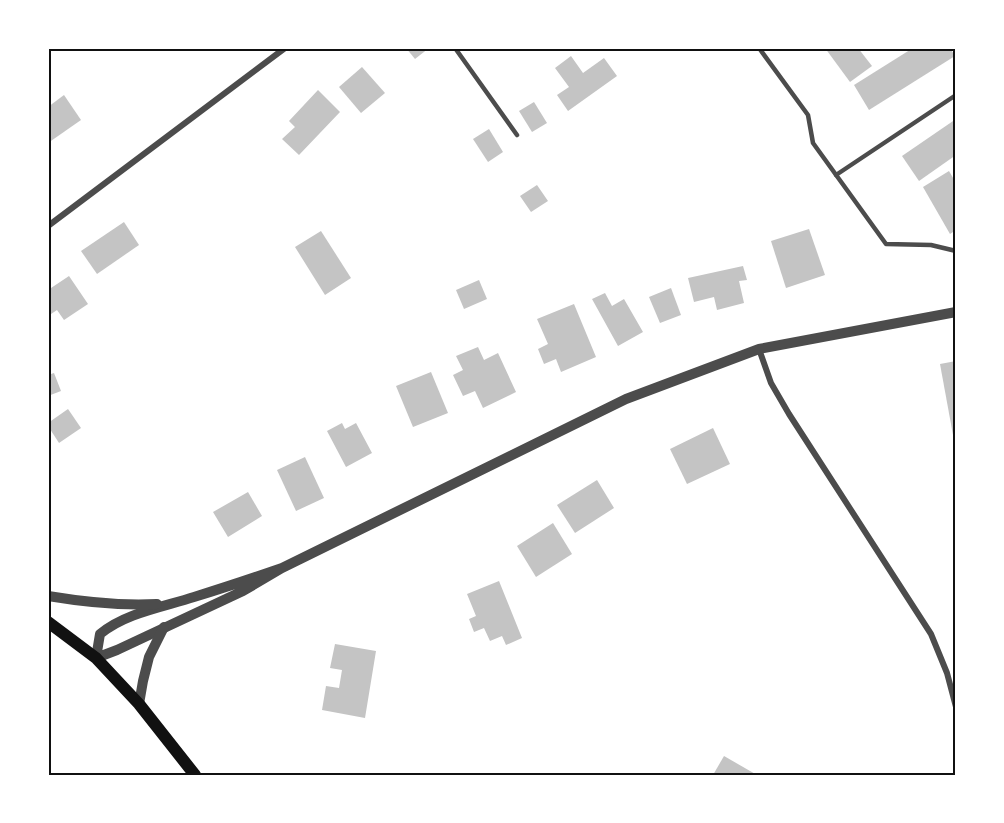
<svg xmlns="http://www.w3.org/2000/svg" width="1004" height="823" font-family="Karla,sans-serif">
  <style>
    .building { fill: #c4c4c4 }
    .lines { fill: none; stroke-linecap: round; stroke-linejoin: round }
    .service { stroke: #4c4c4c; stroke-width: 4.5 }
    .minor { stroke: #4c4c4c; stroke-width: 6 }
    .tertiary { stroke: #4c4c4c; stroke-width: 10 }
    .secondary { stroke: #111; stroke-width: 12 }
    .neatline { fill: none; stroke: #111; stroke-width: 2 }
  </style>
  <rect width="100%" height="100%" fill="#fff"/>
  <g class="building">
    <path d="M 406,48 L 429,48 L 415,59 Z"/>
    <path d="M 825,48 L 858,48 L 872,66 L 850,82 Z"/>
    <path d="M 913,48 L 950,48 L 955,56 L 869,110 L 854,85 Z"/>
    <path d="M 571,56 L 583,73 L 604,58 L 617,76 L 568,111 L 557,95 L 569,87 L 555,68 Z"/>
    <path d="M 362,67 L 385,93 L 361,113 L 339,87 Z"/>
    <path d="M 318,90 L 340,112 L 299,155 L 282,139 L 295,127 L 289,121 Z"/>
    <path d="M 64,95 L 81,120 L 48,143 L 48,107 Z"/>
    <path d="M 534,102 L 547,123 L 532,132 L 519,111 Z"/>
    <path d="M 956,119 L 956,155 L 919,181 L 902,156 Z"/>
    <path d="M 489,129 L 503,152 L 488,162 L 473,139 Z"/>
    <path d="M 949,171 L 956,183 L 956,230 L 950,234 L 923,187 Z"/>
    <path d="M 537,185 L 548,201 L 531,212 L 520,196 Z"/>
    <path d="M 124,222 L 139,245 L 97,274 L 81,251 Z"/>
    <path d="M 809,229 L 825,275 L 786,288 L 771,241 Z"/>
    <path d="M 321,231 L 351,278 L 325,295 L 295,247 Z"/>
    <path d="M 743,266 L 747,280 L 739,281 L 744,303 L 717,310 L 714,297 L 694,302 L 688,278 Z"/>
    <path d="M 69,276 L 88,304 L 64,320 L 57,310 L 48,316 L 48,290 Z"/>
    <path d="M 479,280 L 487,299 L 464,309 L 456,290 Z"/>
    <path d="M 671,288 L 681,315 L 660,323 L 649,297 Z"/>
    <path d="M 605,293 L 612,306 L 624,299 L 643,332 L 618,346 L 592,299 Z"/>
    <path d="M 574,304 L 596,357 L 561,372 L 556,359 L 544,364 L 538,349 L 548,344 L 537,319 Z"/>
    <path d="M 478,347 L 484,360 L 498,353 L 516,392 L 483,408 L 475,391 L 463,396 L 453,375 L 463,370 L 456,356 Z"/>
    <path d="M 956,361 L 956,446 L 955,446 L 940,364 Z"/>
    <path d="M 431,372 L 448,413 L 413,427 L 396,386 Z"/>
    <path d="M 54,373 L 61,391 L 48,396 L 48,375 Z"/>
    <path d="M 68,409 L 81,428 L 59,443 L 48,426 L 48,423 Z"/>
    <path d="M 342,423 L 345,429 L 356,423 L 372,453 L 346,467 L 327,431 Z"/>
    <path d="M 713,428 L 730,464 L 687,484 L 670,449 Z"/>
    <path d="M 305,457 L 324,498 L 296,511 L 277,470 Z"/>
    <path d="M 597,480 L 614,508 L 575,533 L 557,505 Z"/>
    <path d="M 248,492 L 262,516 L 228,537 L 213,512 Z"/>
    <path d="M 553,523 L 572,554 L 536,577 L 517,546 Z"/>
    <path d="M 499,581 L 522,638 L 506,645 L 502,636 L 490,641 L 484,628 L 474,632 L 469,619 L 476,616 L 467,594 Z"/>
    <path d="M 335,644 L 376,651 L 365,718 L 322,710 L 326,686 L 339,688 L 342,670 L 330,668 Z"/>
    <path d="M 724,756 L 757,775 L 713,775 Z"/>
  </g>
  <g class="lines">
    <g class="service">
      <path d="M 455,48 L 517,135"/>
      <path d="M 759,48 L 808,115 L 813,143 L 886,244 L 931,245 L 956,251"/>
      <path d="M 836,175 L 956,95"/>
    </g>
    <g class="minor">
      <path d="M 48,226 L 285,48"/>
      <path d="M 759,349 L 771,383 L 789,414 L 931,634 L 947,673 L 956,707"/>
    </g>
    <g class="tertiary">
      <path d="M 282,568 C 253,578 223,588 194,597 C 163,607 125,613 100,634 L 96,658 L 117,650 L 243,591 L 282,568 L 626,399 L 759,349 L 956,312"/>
      <path d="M 48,596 C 84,602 121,606 157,604"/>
      <path d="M 139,704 L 143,681 L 149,657 L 164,627"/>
    </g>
    <path class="secondary" d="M 48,622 L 96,658 L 139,704 L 195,775"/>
  </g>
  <rect width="1004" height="823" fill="none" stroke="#ffffff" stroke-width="99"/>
  <rect x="50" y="50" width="904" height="724" class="neatline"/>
</svg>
